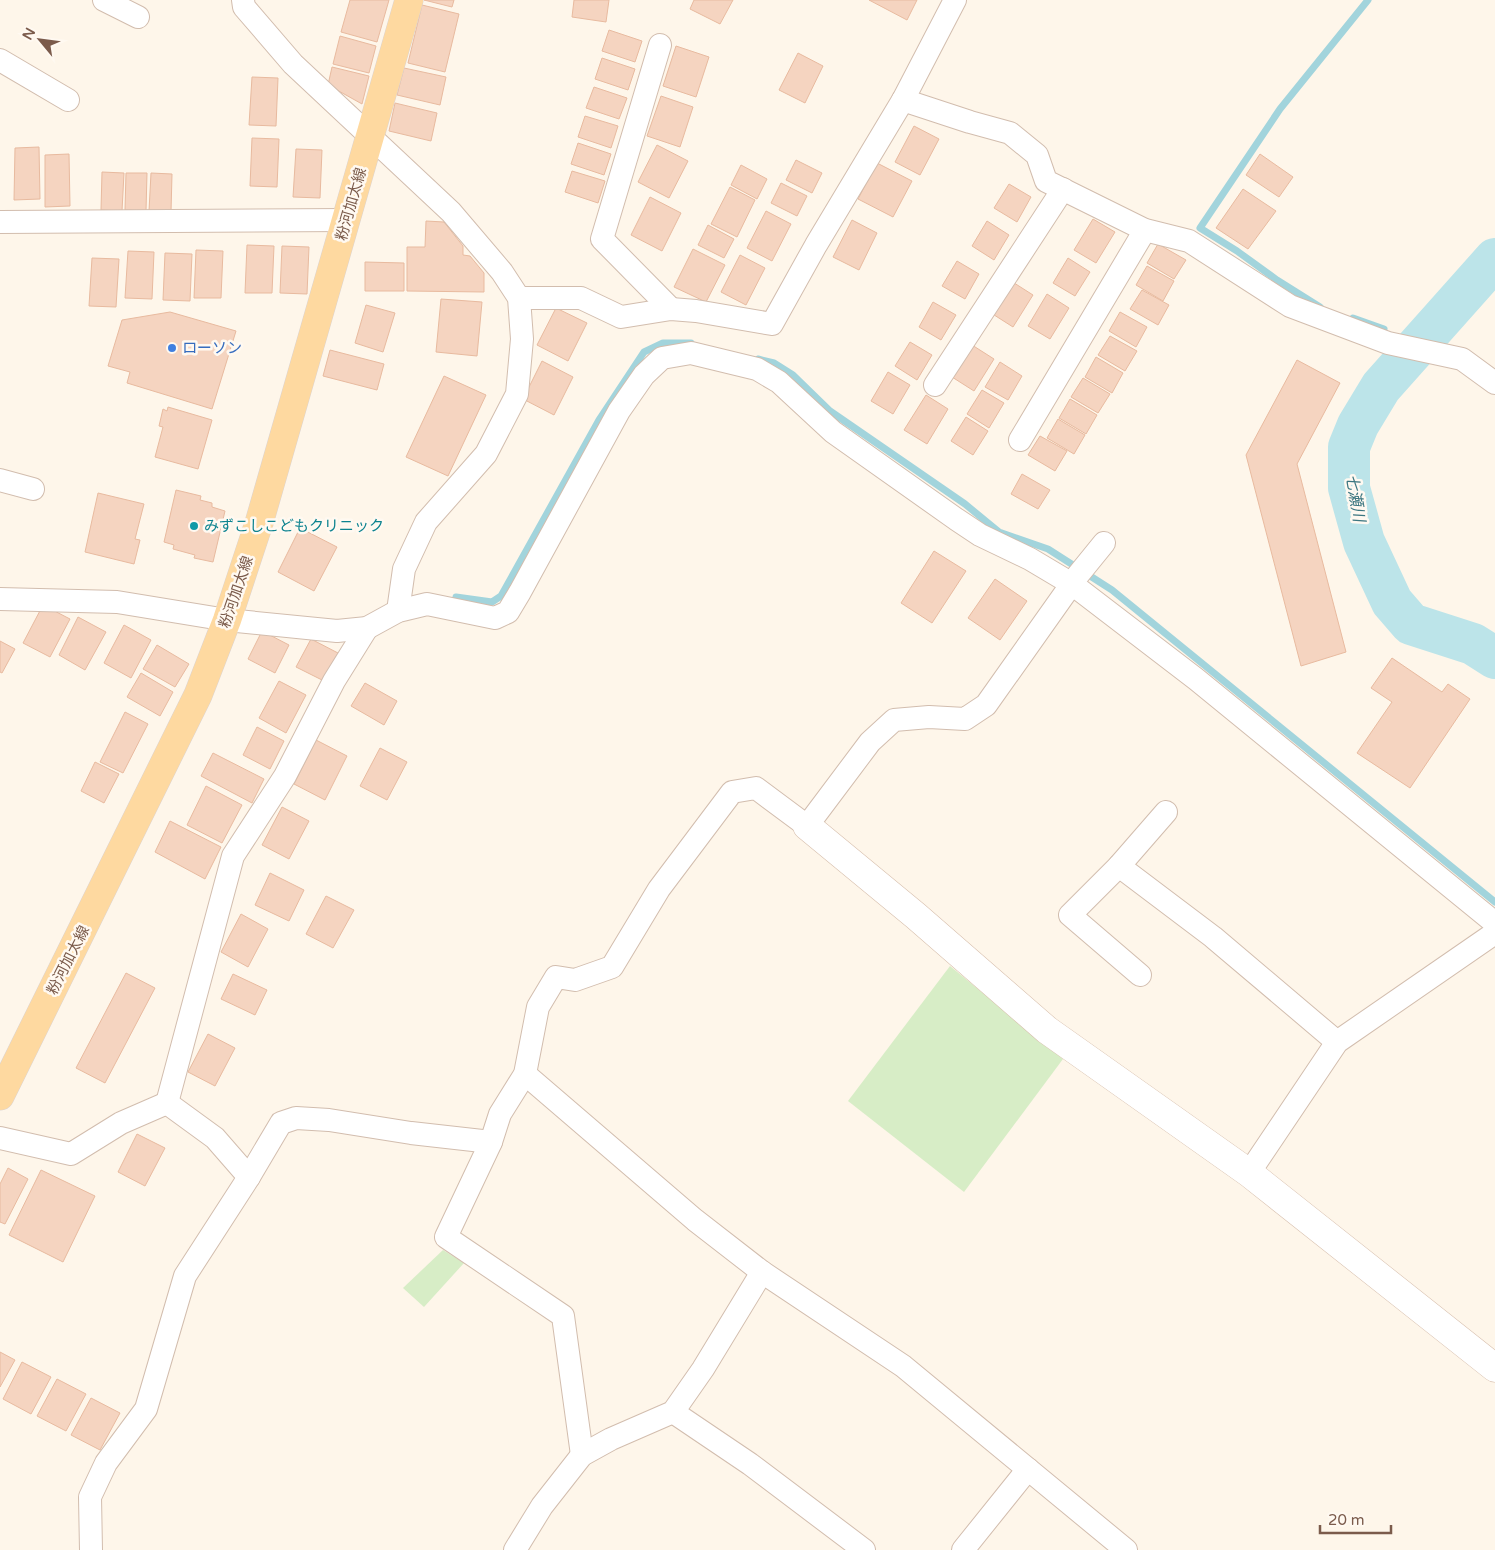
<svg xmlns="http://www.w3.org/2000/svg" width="1495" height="1550" font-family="'Varela Round','Noto Sans JP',sans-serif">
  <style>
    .green { fill: #d7edc6 }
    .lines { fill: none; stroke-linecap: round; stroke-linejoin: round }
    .stream { stroke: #a2d4dc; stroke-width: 7 }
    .river { stroke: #bce4e9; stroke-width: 42 }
    .building { fill: #f5d4c0; stroke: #e8ba9f }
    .street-casing { stroke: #d2bdae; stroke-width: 24 }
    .secondary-casing { stroke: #d7bfad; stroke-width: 29 }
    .primary-casing { stroke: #ddd4d0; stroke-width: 29 }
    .street { stroke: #fff; stroke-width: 22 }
    .secondary { stroke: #fff; stroke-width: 28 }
    .primary { stroke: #fed9a0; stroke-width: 28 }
    .shop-dot { fill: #3f7fe0; stroke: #fff9f1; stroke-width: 2 }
    .culture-dot { fill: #0f9aa8; stroke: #fff9f1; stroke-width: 2 }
    .labels { text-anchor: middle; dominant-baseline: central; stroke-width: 5; stroke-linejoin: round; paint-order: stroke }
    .street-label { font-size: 15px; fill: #7b5b4b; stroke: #fff9f1 }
    .shop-label { font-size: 15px; fill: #366cbe; stroke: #fff9f1; text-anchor: start }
    .culture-label { font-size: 15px; fill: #0d838f; stroke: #fff9f1; text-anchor: start }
    .water-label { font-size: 16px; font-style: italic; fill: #3c7680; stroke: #fff9f1 }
  </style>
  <rect width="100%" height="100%" fill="#fef6ea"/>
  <g class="green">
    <path d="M 950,966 L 1063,1059 L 964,1192 L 848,1101 Z"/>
    <path d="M 443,1250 L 464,1263 L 424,1307 L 403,1288 Z"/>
  </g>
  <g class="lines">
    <g class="stream">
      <path d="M 1320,307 L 1277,280 L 1237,251 L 1200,228 L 1280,109 L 1368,0"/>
      <path d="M 1353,318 L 1384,329"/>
      <path d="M 758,359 L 774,363 L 793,375 L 830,411 L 965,504 L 999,532 L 1048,549 L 1112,590 L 1495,902"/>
      <path d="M 456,597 L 492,602 L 501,596 L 599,420 L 644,352 L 663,343 L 691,343"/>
    </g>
    <path class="river" d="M 1495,259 L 1381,387 L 1358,425 L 1349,447 L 1349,488 L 1364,542 L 1392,602 L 1411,624 L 1473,644 L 1495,658"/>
  </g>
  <g class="building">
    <path d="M 350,0 L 389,0 L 377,42 L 341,32 Z"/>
    <path d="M 424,0 L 454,0 L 452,7 Z"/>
    <path d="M 574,0 L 609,0 L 606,22 L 572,17 Z"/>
    <path d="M 694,0 L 733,0 L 720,24 L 690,9 Z"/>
    <path d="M 869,0 L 917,0 L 907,20 Z"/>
    <path d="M 422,5 L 459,14 L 445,72 L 408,63 Z"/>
    <path d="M 609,30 L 642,41 L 635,62 L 602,51 Z"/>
    <path d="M 340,36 L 376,46 L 369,73 L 333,64 Z"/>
    <path d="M 676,46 L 709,57 L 696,97 L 663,86 Z"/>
    <path d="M 798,53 L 823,66 L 805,103 L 779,90 Z"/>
    <path d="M 602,58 L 635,69 L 628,90 L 595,79 Z"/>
    <path d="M 332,67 L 369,76 L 362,104 L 328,85 Z"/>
    <path d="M 404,68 L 446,77 L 440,105 L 397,95 Z"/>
    <path d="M 252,77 L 278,78 L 276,126 L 249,125 Z"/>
    <path d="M 594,87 L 627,98 L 619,119 L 586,108 Z"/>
    <path d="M 661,96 L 693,107 L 680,147 L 647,136 Z"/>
    <path d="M 395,103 L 437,113 L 431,141 L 389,131 Z"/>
    <path d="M 585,116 L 618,126 L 611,148 L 578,137 Z"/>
    <path d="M 914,126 L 939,139 L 920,175 L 895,162 Z"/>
    <path d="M 252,138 L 279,139 L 277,187 L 250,186 Z"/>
    <path d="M 578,143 L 611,154 L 604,175 L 571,164 Z"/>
    <path d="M 657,145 L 688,161 L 669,198 L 638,182 Z"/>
    <path d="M 39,147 L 40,199 L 14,200 L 15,148 Z"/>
    <path d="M 296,149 L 322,150 L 320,198 L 293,197 Z"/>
    <path d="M 69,154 L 70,206 L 45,207 L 45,155 Z"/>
    <path d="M 1260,154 L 1293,177 L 1279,197 L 1246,175 Z"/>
    <path d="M 796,160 L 822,173 L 812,193 L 786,180 Z"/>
    <path d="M 877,163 L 912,181 L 893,217 L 858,199 Z"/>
    <path d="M 741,165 L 767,179 L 757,199 L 731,185 Z"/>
    <path d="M 572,171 L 605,181 L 598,203 L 565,192 Z"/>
    <path d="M 102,172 L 124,173 L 122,211 L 101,210 Z"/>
    <path d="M 126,173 L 147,173 L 146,211 L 125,210 Z"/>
    <path d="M 151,173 L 172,174 L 171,212 L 149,211 Z"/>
    <path d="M 781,183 L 807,196 L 797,216 L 771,203 Z"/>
    <path d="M 1009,184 L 1031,197 L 1017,222 L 994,208 Z"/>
    <path d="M 730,187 L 755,200 L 737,237 L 711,224 Z"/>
    <path d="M 1243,189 L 1276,211 L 1248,249 L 1216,228 Z"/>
    <path d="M 650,197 L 681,213 L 662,251 L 631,235 Z"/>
    <path d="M 766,211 L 791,224 L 772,261 L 747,248 Z"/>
    <path d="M 1093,219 L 1115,232 L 1096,263 L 1074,250 Z"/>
    <path d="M 852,220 L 877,233 L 859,270 L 833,257 Z"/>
    <path d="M 426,221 L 444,222 L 463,246 L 463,255 L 470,256 L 484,273 L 484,292 L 407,291 L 407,247 L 425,247 Z"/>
    <path d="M 987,221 L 1009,235 L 994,260 L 972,246 Z"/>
    <path d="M 708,225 L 734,239 L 724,258 L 698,245 Z"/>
    <path d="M 1158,244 L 1186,260 L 1174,279 L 1147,263 Z"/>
    <path d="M 247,245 L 274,246 L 272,293 L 245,293 Z"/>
    <path d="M 282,246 L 309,247 L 307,294 L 280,293 Z"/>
    <path d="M 693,249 L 725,265 L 706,302 L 674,287 Z"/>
    <path d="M 196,250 L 223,251 L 221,298 L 194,298 Z"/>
    <path d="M 128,251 L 154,252 L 152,299 L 125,298 Z"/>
    <path d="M 165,253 L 192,254 L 190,301 L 163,300 Z"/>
    <path d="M 740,255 L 765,268 L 746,305 L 721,292 Z"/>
    <path d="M 92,258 L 119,259 L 116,307 L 89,306 Z"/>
    <path d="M 1068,258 L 1090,272 L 1075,296 L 1053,283 Z"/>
    <path d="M 957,261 L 979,274 L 965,299 L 942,286 Z"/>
    <path d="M 365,262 L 404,263 L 404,291 L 365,291 Z"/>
    <path d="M 1147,266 L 1174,281 L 1163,301 L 1136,285 Z"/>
    <path d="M 1011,281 L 1033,295 L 1013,327 L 991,313 Z"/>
    <path d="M 1142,290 L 1169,305 L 1158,325 L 1130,309 Z"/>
    <path d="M 1047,294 L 1069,308 L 1050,339 L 1028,326 Z"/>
    <path d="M 441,299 L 482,302 L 477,356 L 436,352 Z"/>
    <path d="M 933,302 L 956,315 L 941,340 L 919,327 Z"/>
    <path d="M 366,305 L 395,313 L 383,352 L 355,343 Z"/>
    <path d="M 556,308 L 587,323 L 568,361 L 537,345 Z"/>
    <path d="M 170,312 L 236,331 L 212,409 L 127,383 L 130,372 L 108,366 L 122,320 Z"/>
    <path d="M 1120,312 L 1147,327 L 1136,347 L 1109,331 Z"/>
    <path d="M 1110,336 L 1137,351 L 1125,371 L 1098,355 Z"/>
    <path d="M 910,342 L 932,355 L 917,380 L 895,366 Z"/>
    <path d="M 972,345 L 994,359 L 974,391 L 952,377 Z"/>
    <path d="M 330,350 L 384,364 L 377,390 L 323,376 Z"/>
    <path d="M 1096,357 L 1123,373 L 1112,393 L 1085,377 Z"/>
    <path d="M 1297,360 L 1340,383 L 1297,464 L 1346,652 L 1301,666 L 1246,455 Z"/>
    <path d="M 542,361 L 573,377 L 554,415 L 523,399 Z"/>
    <path d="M 1000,362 L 1022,376 L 1008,400 L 985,387 Z"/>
    <path d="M 888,372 L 910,385 L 893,414 L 871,401 Z"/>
    <path d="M 444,376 L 486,395 L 448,476 L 406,457 Z"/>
    <path d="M 1083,378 L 1110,394 L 1098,413 L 1071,397 Z"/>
    <path d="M 982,390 L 1004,403 L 989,428 L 967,414 Z"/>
    <path d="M 926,395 L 948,409 L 927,444 L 904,430 Z"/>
    <path d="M 1070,399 L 1097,415 L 1086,434 L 1059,418 Z"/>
    <path d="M 168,407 L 212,420 L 198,469 L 155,457 L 163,427 L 159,426 L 163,409 L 167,411 Z"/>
    <path d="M 966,417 L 988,431 L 973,455 L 951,441 Z"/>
    <path d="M 1058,419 L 1085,435 L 1074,454 L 1047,438 Z"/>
    <path d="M 1040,436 L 1067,451 L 1055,471 L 1028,455 Z"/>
    <path d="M 1022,474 L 1050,490 L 1038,509 L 1011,494 Z"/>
    <path d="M 176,490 L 201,496 L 200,500 L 212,503 L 212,507 L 225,511 L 213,562 L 194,558 L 195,555 L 173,549 L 174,545 L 164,542 Z"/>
    <path d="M 98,493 L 144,504 L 135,539 L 140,540 L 134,564 L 85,552 Z"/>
    <path d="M 300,528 L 337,547 L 314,591 L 278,572 Z"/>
    <path d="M 934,551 L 966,571 L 932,623 L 901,603 Z"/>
    <path d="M 995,579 L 1027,601 L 1000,640 L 968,618 Z"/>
    <path d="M 43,605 L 70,619 L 50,657 L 23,643 Z"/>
    <path d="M 78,617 L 106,632 L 85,670 L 59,655 Z"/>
    <path d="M 124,625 L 151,640 L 131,678 L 104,663 Z"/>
    <path d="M 262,631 L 289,645 L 275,673 L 248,659 Z"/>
    <path d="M 311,639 L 338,653 L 324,681 L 296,667 Z"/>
    <path d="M 0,641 L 15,649 L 2,673 L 0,672 Z"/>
    <path d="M 157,645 L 189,664 L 175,687 L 143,669 Z"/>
    <path d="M 1392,658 L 1442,692 L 1448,684 L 1470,699 L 1410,788 L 1357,753 L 1392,702 L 1371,688 Z"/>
    <path d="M 141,673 L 173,692 L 160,716 L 127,697 Z"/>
    <path d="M 279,681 L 306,695 L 286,733 L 259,718 Z"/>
    <path d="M 365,683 L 397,701 L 384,725 L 351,706 Z"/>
    <path d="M 125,712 L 148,724 L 123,773 L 100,762 Z"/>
    <path d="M 257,727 L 284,741 L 270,769 L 243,755 Z"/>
    <path d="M 316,740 L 347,756 L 325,800 L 294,784 Z"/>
    <path d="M 380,748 L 407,762 L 387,800 L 360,786 Z"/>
    <path d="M 213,753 L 264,779 L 252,803 L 201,776 Z"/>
    <path d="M 95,762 L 119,774 L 104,803 L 81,791 Z"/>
    <path d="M 206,786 L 242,805 L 222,843 L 187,825 Z"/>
    <path d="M 282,807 L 309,821 L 289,859 L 262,845 Z"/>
    <path d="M 170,821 L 221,847 L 205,879 L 155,852 Z"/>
    <path d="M 270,873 L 304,890 L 289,921 L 255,905 Z"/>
    <path d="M 326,896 L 354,910 L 333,948 L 306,934 Z"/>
    <path d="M 241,914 L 268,929 L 248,967 L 221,952 Z"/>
    <path d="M 126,973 L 155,988 L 105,1083 L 76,1068 Z"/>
    <path d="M 233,974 L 267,990 L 255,1015 L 221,999 Z"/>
    <path d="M 208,1034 L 235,1048 L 215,1086 L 188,1072 Z"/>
    <path d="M 137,1134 L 165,1148 L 145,1186 L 118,1172 Z"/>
    <path d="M 8,1168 L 28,1179 L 5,1224 L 0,1222 L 0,1184 Z"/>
    <path d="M 41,1170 L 95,1196 L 63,1262 L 9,1235 Z"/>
    <path d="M 0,1352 L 15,1360 L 0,1387 Z"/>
    <path d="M 22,1362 L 51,1377 L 31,1414 L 3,1399 Z"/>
    <path d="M 57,1379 L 86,1394 L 66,1431 L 37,1416 Z"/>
    <path d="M 91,1398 L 120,1413 L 100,1450 L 71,1435 Z"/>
  </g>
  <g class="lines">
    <g class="street-casing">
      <g id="street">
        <path d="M 104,0 L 138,17"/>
        <path d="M 243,0 L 244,7 L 293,64 L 451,212 L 502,272 L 519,298 L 522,339 L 517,394 L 486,454 L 426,522 L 404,569 L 398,611"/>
        <path d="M 660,45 L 602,239 L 671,309"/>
        <path d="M 0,60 L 68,100"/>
        <path d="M 903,100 L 970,122 L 1010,133 L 1037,155 L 1046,181 L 1145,230 L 1189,241 L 1290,306 L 1388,343 L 1462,359 L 1495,383"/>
        <path d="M 0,222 L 347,220"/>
        <path d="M 519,298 L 581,298 L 621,317 L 671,309 L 696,311 L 772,324 L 816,245 L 903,100 L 955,0"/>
        <path d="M 935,385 L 1063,189"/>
        <path d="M 1020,440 L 1145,230"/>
        <path d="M 0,480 L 33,489"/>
        <path d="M 0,599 L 117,602 L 227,620 L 337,631 L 367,628 L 398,611 L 427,604 L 495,618 L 508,612 L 520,592 L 619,411 L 644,375 L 662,358 L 691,353 L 757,369 L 779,382 L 833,432 L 956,519 L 980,535 L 1030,559 L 1072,584 L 1196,679 L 1495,923"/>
        <path d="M 1119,866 L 1213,937 L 1337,1042"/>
        <path d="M 1140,975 L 1070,915 L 1119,866 L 1166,812"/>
        <path d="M 525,1074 L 695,1220 L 762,1272 L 903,1366 L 1126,1550"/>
        <path d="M 167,1103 L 233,856 L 285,776 L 334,681 L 367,628"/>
        <path d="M 167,1103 L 215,1138 L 249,1177"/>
        <path d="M 0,1138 L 71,1154 L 121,1123 L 167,1103"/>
        <path d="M 491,1142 L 446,1237 L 563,1316 L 582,1455"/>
        <path d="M 1249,1173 L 1337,1042 L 1495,933"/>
        <path d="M 673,1412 L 750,1464 L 864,1550"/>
        <path d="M 91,1550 L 90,1497 L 106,1463 L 146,1409 L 185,1276 L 249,1177 L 281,1123 L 296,1118 L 329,1120 L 411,1133 L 491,1142 L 500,1114 L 525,1074 L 538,1007 L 556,977 L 575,980 L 612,967 L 659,889 L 732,792 L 756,788 L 807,826 L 870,742 L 894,720 L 929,717 L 965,719 L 986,705 L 1078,575 L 1104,543"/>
        <path d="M 515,1550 L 542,1506 L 582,1455 L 611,1439 L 673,1412 L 703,1369 L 762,1272"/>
        <path d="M 963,1550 L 1028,1469"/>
      </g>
    </g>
    <g class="secondary-casing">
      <path id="secondary" d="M 807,826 L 916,916 L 1047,1030 L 1249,1173 L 1495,1368"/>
    </g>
    <g class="primary-casing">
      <path id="primary" d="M 0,1096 L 198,695 L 227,620 L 259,523 L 409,0"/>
    </g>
    <use href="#street" class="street"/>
    <use href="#secondary" class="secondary"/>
    <use href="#primary" class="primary"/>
  </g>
  <circle class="shop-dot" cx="172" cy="348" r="5"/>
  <circle class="culture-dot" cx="194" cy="526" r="5"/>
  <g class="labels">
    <g class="street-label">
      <text transform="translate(351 204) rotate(-74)">粉河加太線</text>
      <text transform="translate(236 592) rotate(-71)">粉河加太線</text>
      <text transform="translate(68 960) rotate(-63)">粉河加太線</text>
    </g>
    <g class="shop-label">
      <text x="182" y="348">ローソン</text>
    </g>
    <g class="culture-label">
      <text x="204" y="526">みずこしこどもクリニック</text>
    </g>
    <g class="water-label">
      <text transform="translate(1355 498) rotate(80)">七瀬川</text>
    </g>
  </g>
  <g transform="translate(40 40) rotate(299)" stroke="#fff9f1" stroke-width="4" paint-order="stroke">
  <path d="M0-4L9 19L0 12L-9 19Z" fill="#7b5b4b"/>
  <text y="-8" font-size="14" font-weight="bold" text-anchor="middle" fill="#7b5b4b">N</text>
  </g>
  <path d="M1320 1525v8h71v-8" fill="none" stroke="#7b5b4b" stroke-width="2.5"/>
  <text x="1328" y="1525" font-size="15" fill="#7b5b4b" stroke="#fff9f1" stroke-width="4" paint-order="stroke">20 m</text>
</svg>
